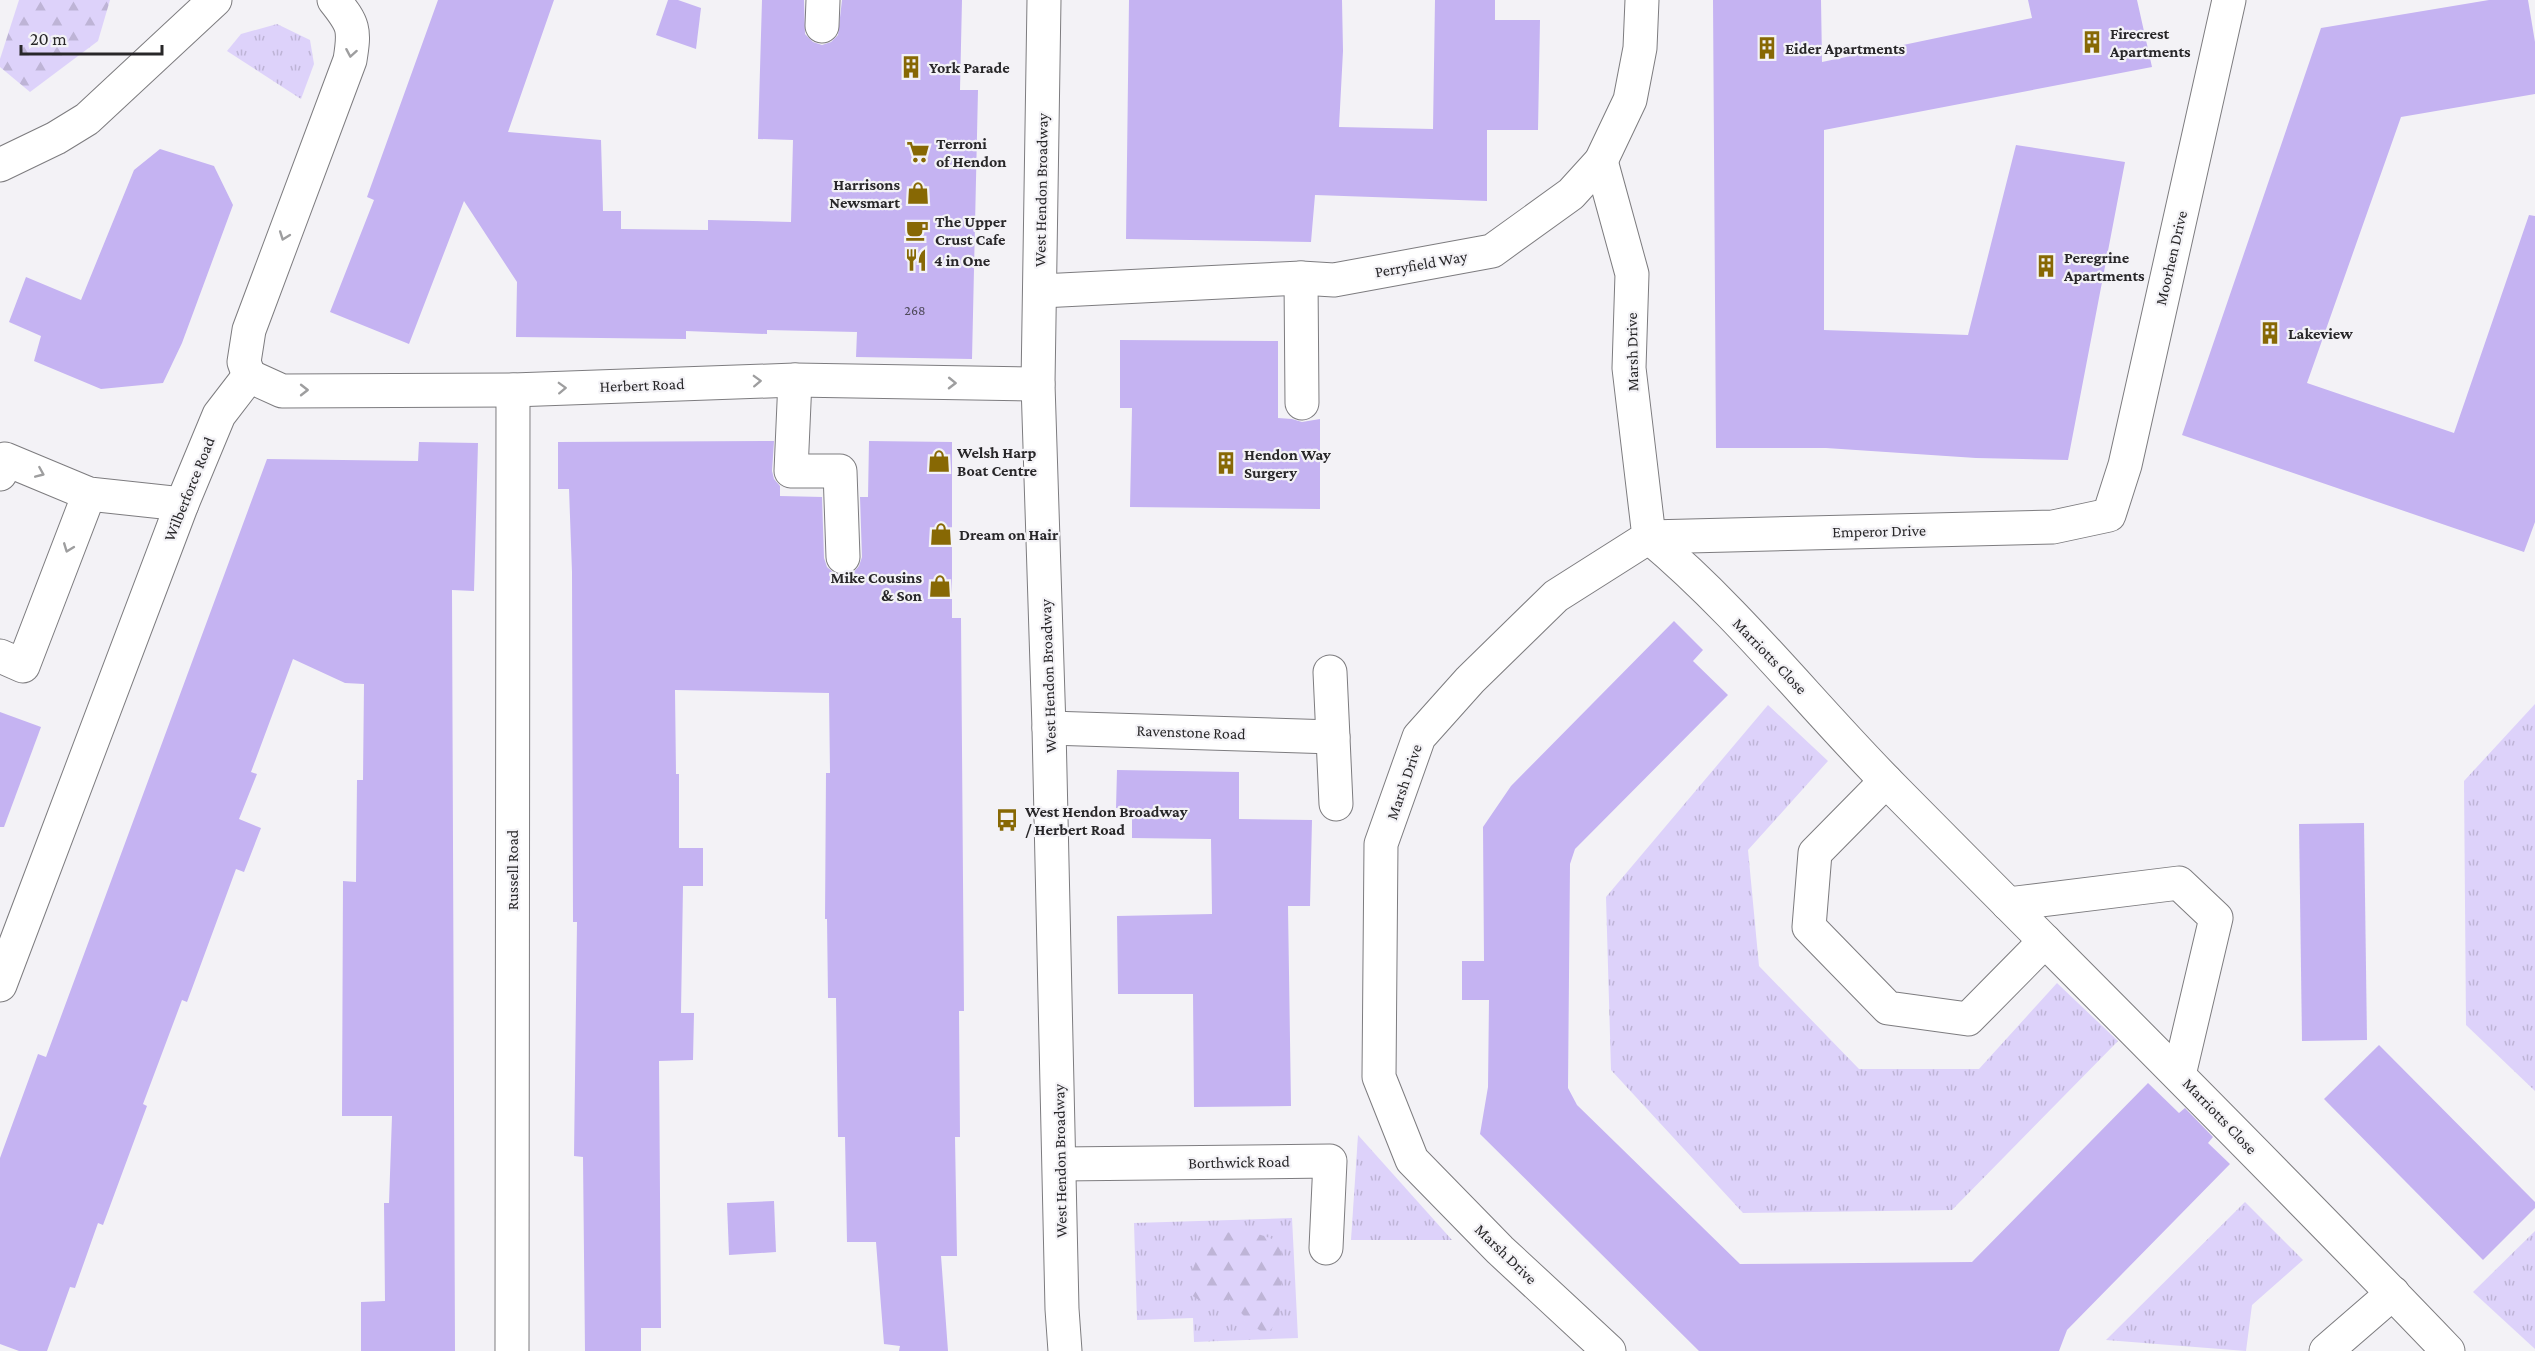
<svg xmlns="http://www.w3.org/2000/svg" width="2535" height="1351" font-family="'Crimson Pro',serif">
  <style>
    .grass { fill: url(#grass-tufts) }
    .forest { fill: url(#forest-firs) }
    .building { fill: #c5b3f2 }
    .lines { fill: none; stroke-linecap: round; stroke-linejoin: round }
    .minor-casing { stroke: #7d7c7f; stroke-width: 35 }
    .major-casing { stroke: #7d7c7f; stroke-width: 35 }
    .minor { stroke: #fff; stroke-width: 33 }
    .major { stroke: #fff; stroke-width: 33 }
    .oneway { stroke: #9e9e9f }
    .labels { text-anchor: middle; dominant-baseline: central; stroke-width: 4.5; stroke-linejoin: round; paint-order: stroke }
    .number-label { font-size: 14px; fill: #4f4a5b }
    .poi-label { font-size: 16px; font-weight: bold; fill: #282729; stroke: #f3f2f6; text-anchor: start }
    .street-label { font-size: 16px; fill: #282729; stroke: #f3f2f6 }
  </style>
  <defs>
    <pattern id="grass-tufts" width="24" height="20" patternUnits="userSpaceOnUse" patternTransform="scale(1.5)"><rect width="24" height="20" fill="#ddd2fa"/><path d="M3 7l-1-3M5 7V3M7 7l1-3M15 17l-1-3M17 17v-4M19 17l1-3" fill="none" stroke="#beb4d6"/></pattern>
    <pattern id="forest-firs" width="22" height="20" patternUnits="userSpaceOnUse" patternTransform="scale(1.5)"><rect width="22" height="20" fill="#ddd2fa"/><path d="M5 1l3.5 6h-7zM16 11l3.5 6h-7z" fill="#beb4d6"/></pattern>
  </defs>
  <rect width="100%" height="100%" fill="#f3f2f6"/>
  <g class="grass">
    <path d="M 277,24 L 310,40 L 314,64 L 301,99 L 227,51 L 241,34 Z"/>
    <path d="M 2535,704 L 2535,1091 L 2466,1025 L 2464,781 Z"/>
    <path d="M 1768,705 L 1828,761 L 1748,850 L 1759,966 L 1859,1069 L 1979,1069 L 2057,983 L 2118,1041 L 1952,1210 L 1743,1213 L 1611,1070 L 1606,897 Z"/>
    <path d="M 1358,1135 L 1452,1240 L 1351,1240 Z"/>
    <path d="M 2245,1202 L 2303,1260 L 2252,1305 L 2246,1351 L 2106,1340 Z"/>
    <path d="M 1292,1218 L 1298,1338 L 1194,1342 L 1193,1318 L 1137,1320 L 1134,1223 Z"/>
    <path d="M 2535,1231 L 2535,1349 L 2473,1292 Z"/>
  </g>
  <g class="forest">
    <path d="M 19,0 L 110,0 L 98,41 L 30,92 L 0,67 L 0,59 Z"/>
    <path d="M 1220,1232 L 1258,1234 L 1281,1242 L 1282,1267 L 1279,1320 L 1266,1335 L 1250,1323 L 1229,1299 L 1209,1307 L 1184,1290 L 1197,1259 Z"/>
  </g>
  <g class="building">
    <path d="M 438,0 L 554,0 L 508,132 L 601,140 L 603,211 L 621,211 L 621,229 L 708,230 L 708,220 L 791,222 L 793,140 L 758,139 L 762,0 L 804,0 L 805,34 L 813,42 L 822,45 L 831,42 L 838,35 L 842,0 L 962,0 L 960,90 L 978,90 L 972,359 L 856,357 L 857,332 L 767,330 L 767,334 L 686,331 L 686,339 L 516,337 L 517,282 L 464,201 L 409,344 L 330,312 L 374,200 L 367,197 Z"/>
    <path d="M 668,0 L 678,0 L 701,8 L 696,49 L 656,35 Z"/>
    <path d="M 1129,0 L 1342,0 L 1343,51 L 1339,127 L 1433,129 L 1435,0 L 1495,0 L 1495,20 L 1540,20 L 1538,130 L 1487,130 L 1487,201 L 1315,195 L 1311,242 L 1126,239 Z"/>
    <path d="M 1713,0 L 1821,0 L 1822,62 L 2032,18 L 2028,0 L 2137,0 L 2152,67 L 1824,130 L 1824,330 L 1968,335 L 2016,145 L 2125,162 L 2068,460 L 1976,458 L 1826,448 L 1716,448 Z"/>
    <path d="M 2489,0 L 2528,0 L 2535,42 L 2535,94 L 2401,117 L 2307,383 L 2454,433 L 2529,215 L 2535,216 L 2535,522 L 2524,552 L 2182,435 L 2321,28 Z"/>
    <path d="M 160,149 L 214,166 L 233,205 L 182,343 L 163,383 L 101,389 L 34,361 L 41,336 L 9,322 L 26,277 L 81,300 L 134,170 Z"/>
    <path d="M 1120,340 L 1278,341 L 1278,418 L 1292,419 L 1302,422 L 1320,419 L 1320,509 L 1130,507 L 1132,408 L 1120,408 Z"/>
    <path d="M 774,441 L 772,471 L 774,479 L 780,486 L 780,496 L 822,497 L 824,558 L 827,567 L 834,573 L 843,576 L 853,573 L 859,566 L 862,557 L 860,497 L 868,497 L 869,441 L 952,442 L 952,618 L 961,618 L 964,1011 L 959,1011 L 960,1137 L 955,1137 L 957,1256 L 941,1256 L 948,1351 L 899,1351 L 900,1346 L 884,1344 L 876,1242 L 847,1242 L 845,1137 L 838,1137 L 836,998 L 828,998 L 827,919 L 825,919 L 826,773 L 830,773 L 829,693 L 675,690 L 676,774 L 679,774 L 679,848 L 703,848 L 703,886 L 683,886 L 681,1013 L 694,1013 L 693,1060 L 659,1061 L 661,1328 L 641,1328 L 641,1351 L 585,1351 L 583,1157 L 574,1156 L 577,922 L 573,922 L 572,572 L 569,489 L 558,489 L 558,442 Z"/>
    <path d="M 419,442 L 478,443 L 474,591 L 452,590 L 455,1351 L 361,1351 L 361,1302 L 385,1301 L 384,1203 L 389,1203 L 392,1116 L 342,1116 L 343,881 L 356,882 L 357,780 L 363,780 L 364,684 L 345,683 L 293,659 L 251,772 L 257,774 L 239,819 L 261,828 L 244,872 L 236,869 L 187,1002 L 182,1000 L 143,1104 L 147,1106 L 103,1225 L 98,1223 L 75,1288 L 70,1287 L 47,1351 L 19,1351 L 0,1344 L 0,1158 L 38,1054 L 46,1057 L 267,459 L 418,461 Z"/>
    <path d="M 1674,621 L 1703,650 L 1693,661 L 1728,695 L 1575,849 L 1570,864 L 1568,1088 L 1577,1105 L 1740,1264 L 1972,1262 L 2148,1083 L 2179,1113 L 2185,1108 L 2213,1137 L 2208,1143 L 2230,1164 L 2067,1330 L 2059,1351 L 1699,1351 L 1480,1134 L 1488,1087 L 1489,1000 L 1462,1000 L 1462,961 L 1484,961 L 1483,827 L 1511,786 Z"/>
    <path d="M 0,712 L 41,727 L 4,827 L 0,827 Z"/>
    <path d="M 1117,770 L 1239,772 L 1239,819 L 1312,820 L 1310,906 L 1288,906 L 1291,1106 L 1194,1107 L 1193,994 L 1118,994 L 1117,916 L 1212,914 L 1211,839 L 1132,838 L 1132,809 L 1116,808 Z"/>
    <path d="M 2364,823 L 2367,1040 L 2302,1041 L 2299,824 Z"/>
    <path d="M 2379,1045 L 2535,1202 L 2535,1208 L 2483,1260 L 2324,1099 Z"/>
    <path d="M 774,1201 L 776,1252 L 729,1255 L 727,1203 Z"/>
  </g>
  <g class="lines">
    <g class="minor-casing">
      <g id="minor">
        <path d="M 822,26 L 823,0"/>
        <path d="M 1601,161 L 1632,274 L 1629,368 L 1649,537 L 1556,596 L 1470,680 L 1419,737 L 1381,844 L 1379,1077 L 1412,1160 L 1500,1250 L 1609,1351"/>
        <path d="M 1301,278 L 1302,403"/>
        <path d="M 1041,291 L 1301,278 L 1334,280 L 1492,251 L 1571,194 L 1601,161 L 1630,100 L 1640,48 L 1642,0"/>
        <path d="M 249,376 L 282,391 L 513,390 L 795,380 L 1038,384"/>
        <path d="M 249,376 L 244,362 L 249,330 L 350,60 C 355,29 354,25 334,0"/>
        <path d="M 795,380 L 791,471 L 840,471 L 843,557"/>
        <path d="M 0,474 L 5,459 L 89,494 L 182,504"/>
        <path d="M 1649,537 C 1740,613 1813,708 1897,792 C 2081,978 2267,1162 2448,1351"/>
        <path d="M 1649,537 L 2053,527 L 2109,515 L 2125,465 L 2229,0"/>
        <path d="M 0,656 L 23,666 L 89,494"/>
        <path d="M 1330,672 L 1336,804"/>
        <path d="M 1049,728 L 1333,737"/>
        <path d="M 1886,781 L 1815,853 L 1809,927 L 1888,1008 L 1968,1019 L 2045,941"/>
        <path d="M 2008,904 L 2179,883 L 2216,918 L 2179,1075"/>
        <path d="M 0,985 L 182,504 L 219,415 L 249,376"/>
        <path d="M 1060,1164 L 1330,1161 L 1326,1248"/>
        <path d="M 512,1351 L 513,390"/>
        <path d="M 2326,1351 L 2393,1293"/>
      </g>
    </g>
    <g class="major-casing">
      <g id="major">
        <path d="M 1044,0 L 1038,384 L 1049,728 L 1062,1309 L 1065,1351"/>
        <path d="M 0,165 L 56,138 L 87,119 L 215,0"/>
      </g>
    </g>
    <use href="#minor" class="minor"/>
    <use href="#major" class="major"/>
  </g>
  <defs><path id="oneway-chevron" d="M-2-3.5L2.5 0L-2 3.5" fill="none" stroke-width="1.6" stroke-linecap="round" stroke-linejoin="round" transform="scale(1.5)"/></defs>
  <g class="oneway">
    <use href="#oneway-chevron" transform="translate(351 53) rotate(100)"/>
    <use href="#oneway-chevron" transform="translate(284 236) rotate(110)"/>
    <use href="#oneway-chevron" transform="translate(757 381) rotate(-2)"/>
    <use href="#oneway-chevron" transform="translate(952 383) rotate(1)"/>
    <use href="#oneway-chevron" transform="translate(562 388) rotate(-2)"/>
    <use href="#oneway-chevron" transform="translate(304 390)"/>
    <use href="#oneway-chevron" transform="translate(40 473) rotate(23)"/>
    <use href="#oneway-chevron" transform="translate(68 548) rotate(111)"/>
  </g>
  <defs>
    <g id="building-bare" transform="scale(1.8)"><path d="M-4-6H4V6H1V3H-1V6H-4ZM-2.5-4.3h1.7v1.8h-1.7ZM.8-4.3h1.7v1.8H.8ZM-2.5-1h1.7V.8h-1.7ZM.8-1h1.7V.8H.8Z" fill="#876804" stroke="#f3f2f6" stroke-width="2.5" paint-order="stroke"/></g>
    <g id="supermarket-bare" transform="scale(1.8)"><path d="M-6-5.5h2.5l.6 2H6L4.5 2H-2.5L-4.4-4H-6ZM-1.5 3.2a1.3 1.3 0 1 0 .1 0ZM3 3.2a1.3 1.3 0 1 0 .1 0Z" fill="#876804" stroke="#f3f2f6" stroke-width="2.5" paint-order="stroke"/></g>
    <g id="shop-bare" transform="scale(1.8)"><path d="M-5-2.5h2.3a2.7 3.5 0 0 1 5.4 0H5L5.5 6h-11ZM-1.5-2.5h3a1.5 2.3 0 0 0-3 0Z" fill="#876804" stroke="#f3f2f6" stroke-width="2.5" paint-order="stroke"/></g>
    <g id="cafe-bare" transform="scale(1.8)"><path d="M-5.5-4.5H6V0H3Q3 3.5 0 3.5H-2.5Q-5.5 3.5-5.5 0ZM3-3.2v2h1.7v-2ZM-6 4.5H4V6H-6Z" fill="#876804" stroke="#f3f2f6" stroke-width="2.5" paint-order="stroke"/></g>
    <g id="restaurant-bare" transform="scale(1.8)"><path d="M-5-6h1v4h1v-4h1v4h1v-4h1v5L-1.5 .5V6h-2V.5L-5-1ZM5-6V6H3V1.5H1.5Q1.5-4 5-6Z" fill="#876804" stroke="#f3f2f6" stroke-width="2.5" paint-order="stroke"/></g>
    <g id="bus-bare" transform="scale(1.8)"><path d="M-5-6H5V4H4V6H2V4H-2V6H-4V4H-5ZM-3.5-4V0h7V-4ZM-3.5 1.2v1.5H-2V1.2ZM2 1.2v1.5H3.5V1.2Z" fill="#876804" stroke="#f3f2f6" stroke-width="2.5" paint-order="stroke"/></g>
  </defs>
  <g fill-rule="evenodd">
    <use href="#building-bare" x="2092" y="42"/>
    <use href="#building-bare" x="1767" y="48"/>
    <use href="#building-bare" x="911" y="67"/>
    <use href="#supermarket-bare" x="918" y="152"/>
    <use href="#shop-bare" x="918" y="193"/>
    <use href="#cafe-bare" x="917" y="230"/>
    <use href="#restaurant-bare" x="916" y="260"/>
    <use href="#building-bare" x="2046" y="266"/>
    <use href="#building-bare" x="2270" y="333"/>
    <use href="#shop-bare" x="939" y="461"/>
    <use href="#building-bare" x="1226" y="463"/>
    <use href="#shop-bare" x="941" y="534"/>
    <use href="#shop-bare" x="940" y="586"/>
    <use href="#bus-bare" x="1007" y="820"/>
  </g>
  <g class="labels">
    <g class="number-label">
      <text x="915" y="310">268</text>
    </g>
    <g class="poi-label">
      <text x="2110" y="33">Firecrest<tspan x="2110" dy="18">Apartments</tspan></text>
      <text x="1785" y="48">Eider Apartments</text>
      <text x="929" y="67">York Parade</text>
      <text x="936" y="143">Terroni<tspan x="936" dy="18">of Hendon</tspan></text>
      <text x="900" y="184" text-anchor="end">Harrisons<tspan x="900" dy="18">Newsmart</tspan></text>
      <text x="935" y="221">The Upper<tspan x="935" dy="18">Crust Cafe</tspan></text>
      <text x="2064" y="257">Peregrine<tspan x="2064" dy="18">Apartments</tspan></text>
      <text x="934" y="260">4 in One</text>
      <text x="2288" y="333">Lakeview</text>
      <text x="957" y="452">Welsh Harp<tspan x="957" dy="18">Boat Centre</tspan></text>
      <text x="1244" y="454">Hendon Way<tspan x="1244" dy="18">Surgery</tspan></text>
      <text x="959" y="534">Dream on Hair</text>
      <text x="922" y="577" text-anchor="end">Mike Cousins<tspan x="922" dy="18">&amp; Son</tspan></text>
      <text x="1025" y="811">West Hendon Broadway<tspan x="1025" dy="18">/ Herbert Road</tspan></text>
    </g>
    <g class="street-label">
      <text transform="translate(1041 190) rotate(-89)">West Hendon Broadway</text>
      <text transform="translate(2171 258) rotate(-77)">Moorhen Drive</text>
      <text transform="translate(1421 264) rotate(-10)">Perryfield Way</text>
      <text transform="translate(1632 352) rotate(-91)">Marsh Drive</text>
      <text transform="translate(642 385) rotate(-2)">Herbert Road</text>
      <text transform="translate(189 489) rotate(-68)">Wilberforce Road</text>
      <text transform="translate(1879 531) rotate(-1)">Emperor Drive</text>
      <text transform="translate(1770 656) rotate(46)">Marriotts Close</text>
      <text transform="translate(1048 676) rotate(-92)">West Hendon Broadway</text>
      <text transform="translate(1191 732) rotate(2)">Ravenstone Road</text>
      <text transform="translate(1404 782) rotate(-71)">Marsh Drive</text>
      <text transform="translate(512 870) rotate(-90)">Russell Road</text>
      <text transform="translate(2220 1116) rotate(46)">Marriotts Close</text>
      <text transform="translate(1060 1161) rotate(-91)">West Hendon Broadway</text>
      <text transform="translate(1239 1162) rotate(-1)">Borthwick Road</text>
      <text transform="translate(1506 1254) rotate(44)">Marsh Drive</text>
    </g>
  </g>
  <path d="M21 45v9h141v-9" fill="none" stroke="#282729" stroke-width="3"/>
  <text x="30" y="45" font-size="18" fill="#282729" stroke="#f3f2f6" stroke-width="4.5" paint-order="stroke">20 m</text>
</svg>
